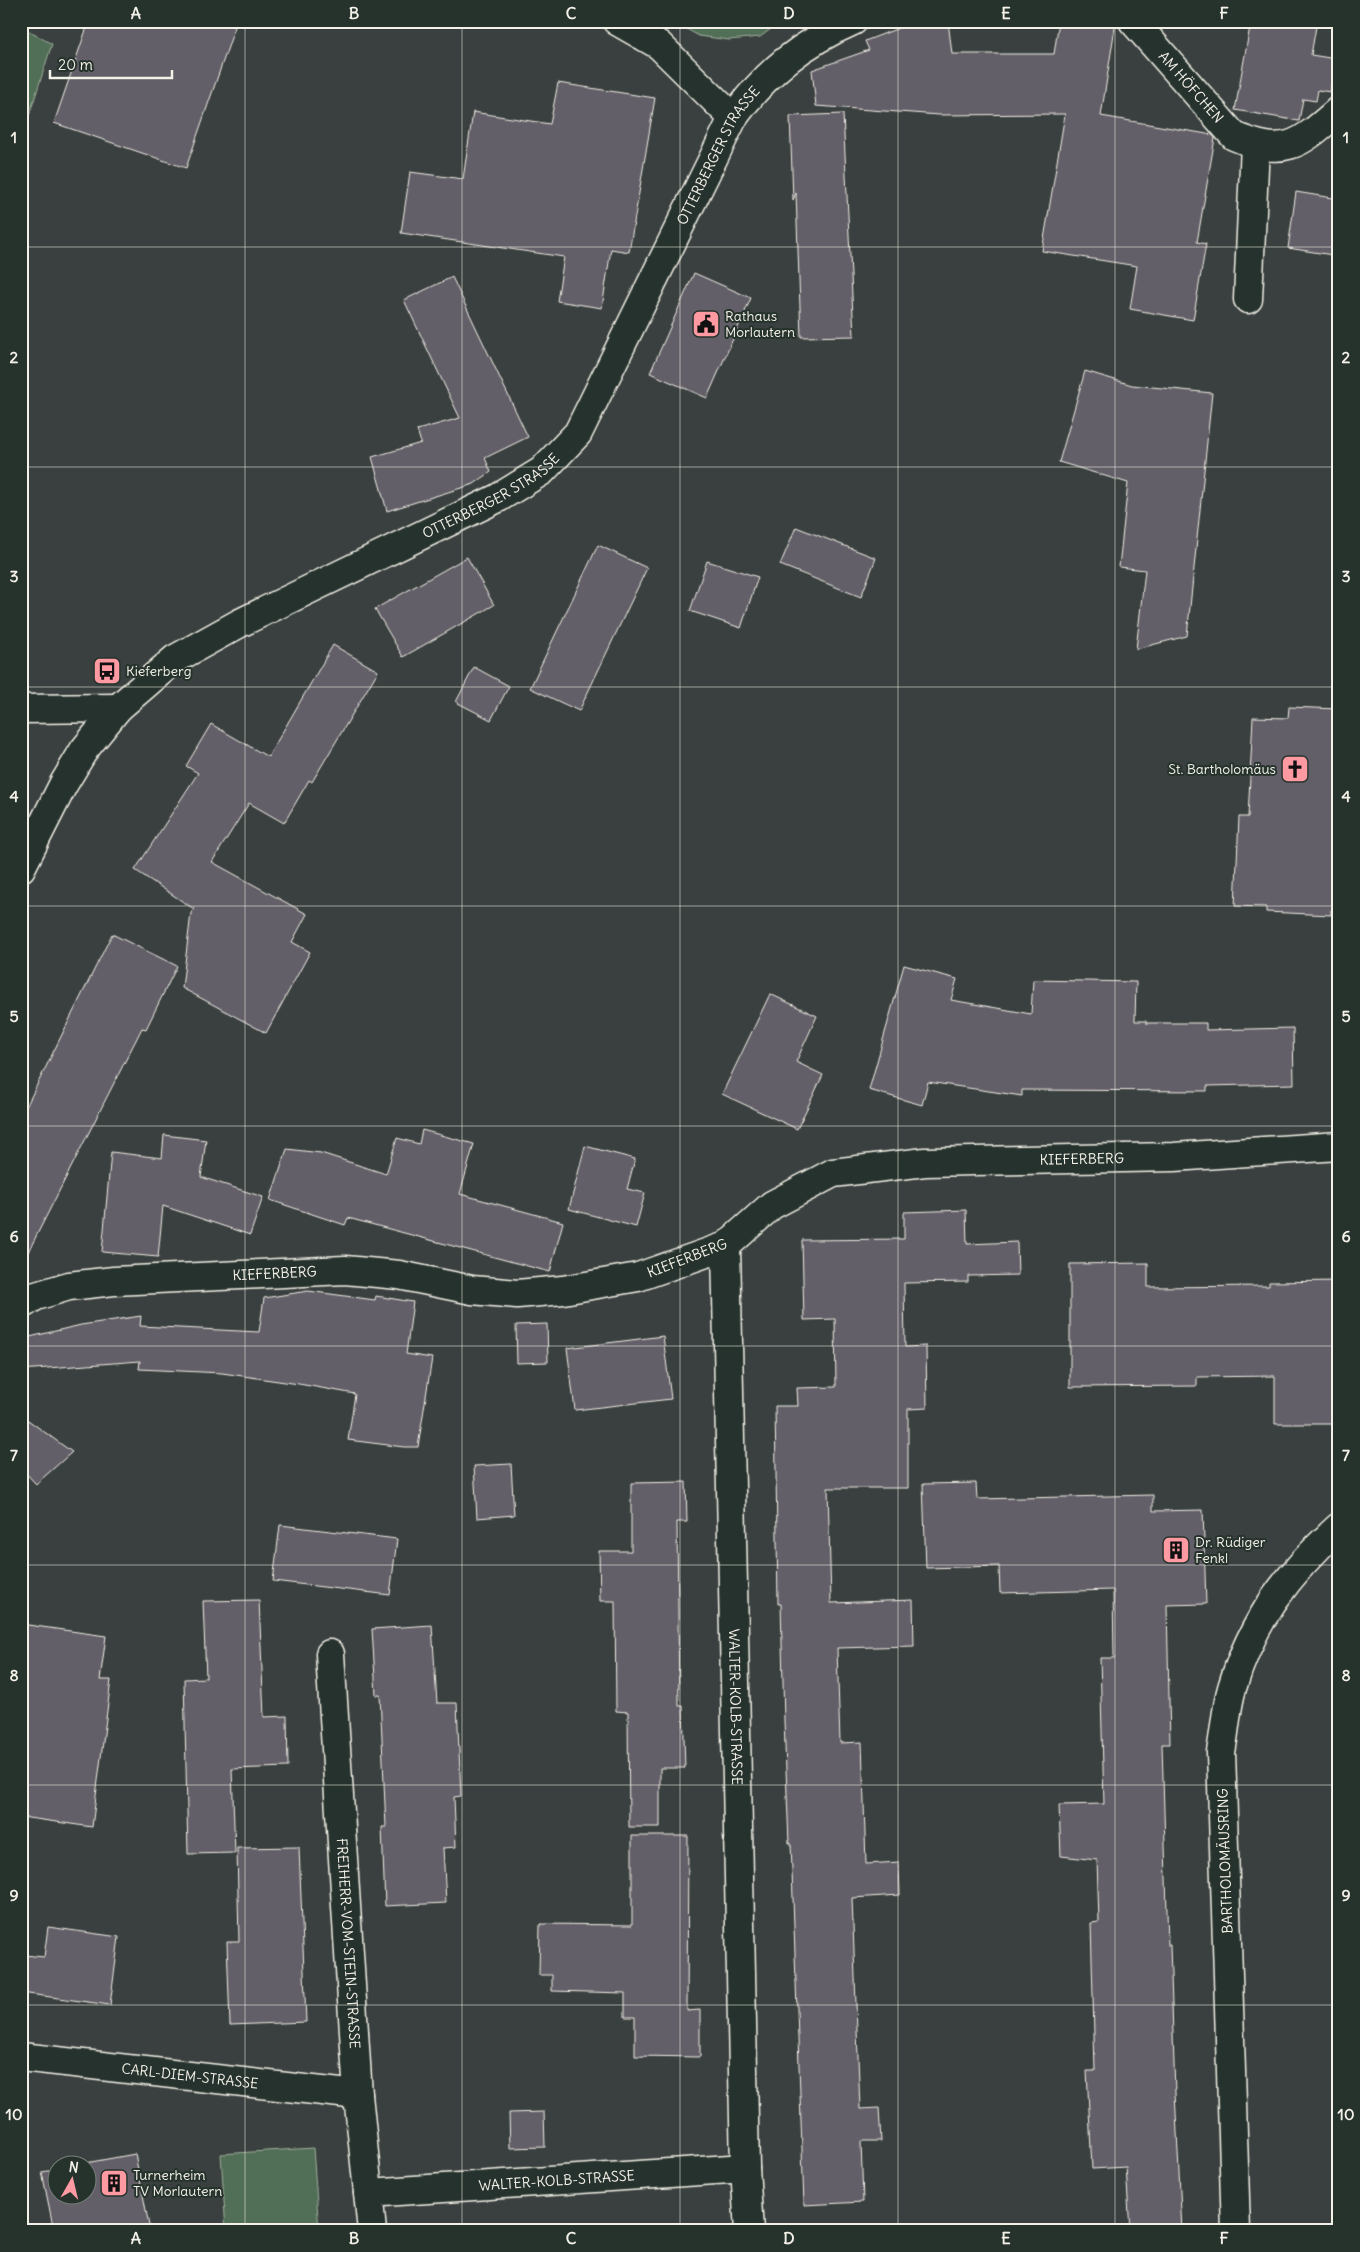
<svg xmlns="http://www.w3.org/2000/svg" width="1360" height="2252" font-family="Delius,sans-serif">
  <style>
    .green { fill: #516e56; stroke: #a2b09f }
    .building { fill: #645f69; stroke: #f4f1e8 }
    .lines { fill: none; stroke-linecap: round; stroke-linejoin: round }
    .minor-casing { stroke: #f4f1e8; stroke-width: 31 }
    .minor { stroke: #26332d; stroke-width: 28 }
    .grid { fill: none; stroke: #f4f1e8; stroke-width: 1; stroke-opacity: 0.55 }
    .labels { text-anchor: middle; dominant-baseline: central; stroke-width: 4; stroke-linejoin: round; paint-order: stroke }
    .street-label { font-size: 14px; fill: #f4f1e8; stroke: #26332d }
    .poi-label { font-size: 14px; fill: #f4f1e8; stroke: #26332d; text-anchor: start }
    .neatline { fill: none; stroke: #f4f1e8; stroke-width: 2 }
    .grid-label { font-size: 16px; text-anchor: middle; font-weight: bold; fill: #f4f1e8 }
  </style>
  <rect width="100%" height="100%" fill="#39403f"/>
  <filter id="ink" filterUnits="userSpaceOnUse"><feTurbulence type="fractalNoise" baseFrequency=".02" numOctaves="2"/><feDisplacementMap in="SourceGraphic" scale="10" xChannelSelector="R" yChannelSelector="G"/><feConvolveMatrix kernelMatrix="1 2 1 2 8 2 1 2 1" color-interpolation-filters="sRGB"/></filter>
  <g filter="url(#ink)">
    <g class="green">
      <path d="M 672,21 L 782,21 L 760,37 L 729,40 L 699,36 Z"/>
      <path d="M 21,27 L 52,44 L 21,141 Z"/>
      <path d="M 313,2148 L 319,2231 L 226,2231 L 221,2154 Z"/>
    </g>
    <g class="building">
      <path d="M 89,21 L 237,21 L 186,168 L 54,123 Z"/>
      <path d="M 917,21 L 948,21 L 952,54 L 1054,54 L 1059,21 L 1116,21 L 1101,116 L 1213,135 L 1215,138 L 1197,242 L 1206,244 L 1193,320 L 1130,309 L 1137,266 L 1042,251 L 1065,114 L 939,115 L 816,106 L 812,70 L 869,50 L 865,41 Z"/>
      <path d="M 1251,21 L 1317,21 L 1311,55 L 1336,59 L 1330,92 L 1318,90 L 1316,101 L 1303,99 L 1299,121 L 1235,110 Z"/>
      <path d="M 558,83 L 655,98 L 629,252 L 611,249 L 602,308 L 557,301 L 564,257 L 401,233 L 410,172 L 463,179 L 473,112 L 550,124 Z"/>
      <path d="M 843,114 L 854,336 L 801,337 L 796,193 L 793,200 L 790,116 Z"/>
      <path d="M 1296,192 L 1339,199 L 1339,256 L 1288,248 Z"/>
      <path d="M 694,273 L 751,298 L 707,398 L 650,373 Z"/>
      <path d="M 452,277 L 528,437 L 485,458 L 491,472 L 474,484 L 387,511 L 372,457 L 421,443 L 417,430 L 460,418 L 404,300 Z"/>
      <path d="M 1085,371 L 1132,385 L 1212,393 L 1187,636 L 1136,649 L 1145,570 L 1119,567 L 1128,483 L 1059,462 Z"/>
      <path d="M 796,527 L 876,558 L 861,597 L 780,565 Z"/>
      <path d="M 598,545 L 647,568 L 579,711 L 530,688 Z"/>
      <path d="M 467,557 L 494,605 L 403,657 L 375,609 Z"/>
      <path d="M 707,561 L 758,577 L 741,628 L 690,611 Z"/>
      <path d="M 333,645 L 378,671 L 312,782 L 309,780 L 284,823 L 249,803 L 212,862 L 307,914 L 292,942 L 310,952 L 266,1033 L 182,988 L 191,913 L 194,909 L 135,870 L 198,773 L 186,766 L 211,724 L 268,757 Z"/>
      <path d="M 474,667 L 509,686 L 491,720 L 456,702 Z"/>
      <path d="M 1289,707 L 1339,709 L 1339,910 L 1331,910 L 1331,915 L 1266,912 L 1266,907 L 1235,906 L 1239,817 L 1248,817 L 1253,717 L 1288,718 Z"/>
      <path d="M 112,934 L 177,966 L 146,1029 L 142,1028 L 21,1266 L 21,1117 Z"/>
      <path d="M 904,965 L 957,979 L 951,1000 L 1031,1014 L 1033,980 L 1136,982 L 1135,1021 L 1146,1021 L 1146,1023 L 1206,1023 L 1206,1030 L 1293,1028 L 1294,1084 L 1207,1086 L 1207,1091 L 1022,1090 L 1022,1096 L 928,1082 L 922,1105 L 869,1090 Z"/>
      <path d="M 770,994 L 817,1016 L 796,1062 L 823,1075 L 797,1129 L 722,1094 Z"/>
      <path d="M 422,1130 L 474,1144 L 460,1194 L 563,1222 L 550,1272 L 348,1218 L 345,1225 L 270,1200 L 287,1149 L 321,1153 L 386,1174 L 397,1138 L 419,1144 Z"/>
      <path d="M 164,1135 L 206,1140 L 201,1177 L 263,1197 L 250,1235 L 163,1206 L 158,1257 L 102,1252 L 111,1152 L 162,1158 Z"/>
      <path d="M 585,1146 L 635,1159 L 627,1189 L 645,1193 L 636,1227 L 569,1209 Z"/>
      <path d="M 966,1210 L 967,1244 L 1017,1242 L 1018,1275 L 968,1276 L 968,1282 L 904,1283 L 905,1347 L 926,1346 L 927,1408 L 908,1409 L 908,1488 L 828,1488 L 831,1603 L 913,1600 L 914,1646 L 837,1648 L 840,1743 L 862,1742 L 866,1864 L 899,1862 L 900,1895 L 852,1898 L 860,2109 L 879,2108 L 881,2141 L 861,2141 L 863,2202 L 804,2205 L 791,1843 L 789,1843 L 784,1721 L 781,1604 L 778,1604 L 775,1406 L 798,1406 L 797,1388 L 836,1387 L 835,1319 L 804,1320 L 802,1240 L 904,1239 L 904,1212 Z"/>
      <path d="M 1148,1263 L 1148,1287 L 1269,1286 L 1269,1282 L 1339,1281 L 1339,1424 L 1275,1424 L 1275,1376 L 1197,1377 L 1197,1386 L 1070,1387 L 1070,1264 Z"/>
      <path d="M 308,1291 L 375,1300 L 376,1296 L 413,1302 L 406,1354 L 432,1358 L 418,1447 L 404,1447 L 348,1440 L 355,1394 L 299,1384 L 222,1373 L 139,1369 L 140,1361 L 21,1370 L 21,1339 L 81,1325 L 141,1316 L 140,1326 L 259,1332 L 264,1298 Z"/>
      <path d="M 547,1324 L 548,1362 L 517,1363 L 516,1325 Z"/>
      <path d="M 663,1336 L 671,1399 L 575,1410 L 567,1348 Z"/>
      <path d="M 21,1415 L 72,1452 L 36,1484 L 21,1468 Z"/>
      <path d="M 511,1464 L 514,1515 L 477,1518 L 474,1466 Z"/>
      <path d="M 686,1482 L 687,1522 L 677,1522 L 679,1706 L 683,1706 L 685,1768 L 660,1768 L 660,1827 L 629,1827 L 628,1712 L 616,1711 L 615,1601 L 600,1601 L 599,1551 L 631,1551 L 631,1483 Z"/>
      <path d="M 976,1483 L 977,1499 L 1153,1495 L 1153,1511 L 1203,1510 L 1206,1604 L 1167,1605 L 1170,1744 L 1162,1744 L 1168,1945 L 1170,1945 L 1175,2093 L 1182,2231 L 1130,2231 L 1126,2167 L 1092,2169 L 1087,2071 L 1095,2071 L 1091,1923 L 1099,1922 L 1097,1860 L 1061,1856 L 1059,1805 L 1104,1804 L 1100,1658 L 1114,1658 L 1113,1590 L 1000,1593 L 999,1566 L 926,1568 L 923,1484 Z"/>
      <path d="M 280,1525 L 397,1539 L 390,1595 L 273,1581 Z"/>
      <path d="M 259,1600 L 264,1717 L 287,1716 L 288,1767 L 232,1769 L 235,1853 L 188,1854 L 184,1679 L 206,1678 L 203,1601 Z"/>
      <path d="M 21,1624 L 106,1636 L 100,1680 L 111,1680 L 92,1827 L 21,1817 Z"/>
      <path d="M 432,1625 L 437,1703 L 457,1703 L 461,1796 L 454,1797 L 456,1847 L 443,1848 L 446,1903 L 385,1906 L 382,1827 L 386,1827 L 380,1695 L 376,1695 L 372,1629 Z"/>
      <path d="M 632,1836 L 688,1836 L 687,2011 L 700,2010 L 700,2057 L 635,2056 L 635,2017 L 625,2017 L 625,1993 L 552,1991 L 552,1975 L 539,1975 L 540,1924 L 632,1925 Z"/>
      <path d="M 299,1847 L 306,2022 L 230,2025 L 227,1942 L 239,1942 L 237,1848 Z"/>
      <path d="M 48,1927 L 119,1937 L 110,2005 L 21,1993 L 24,1955 L 44,1957 Z"/>
      <path d="M 544,2112 L 545,2147 L 510,2148 L 509,2113 Z"/>
      <path d="M 135,2154 L 150,2231 L 54,2231 L 42,2172 L 58,2169 L 58,2194 L 88,2194 L 88,2164 L 80,2164 Z"/>
    </g>
    <g class="lines">
      <g class="minor-casing">
        <g id="minor">
          <path d="M 617,21 L 659,45 L 733,118"/>
          <path id="s1" d="M 1133,21 L 1234,136 C 1286,158 1299,145 1339,110"/>
          <path d="M 1248,299 L 1255,145"/>
          <path d="M 21,709 L 118,708"/>
          <path id="s2" d="M 21,868 L 63,785 L 84,750 L 118,708 L 175,659 L 240,623 L 498,498 L 542,471 L 578,433 L 733,118 C 765,73 802,43 853,21"/>
          <path id="s3" d="M 726,1246 L 745,2168 L 749,2231"/>
          <path id="s4" d="M 21,1305 L 36,1296 L 69,1286 L 114,1281 L 345,1270 L 399,1275 L 472,1290 L 517,1294 L 563,1290 L 638,1277 L 726,1246 L 772,1205 L 833,1173 L 925,1162 L 1174,1157 L 1339,1146"/>
          <path id="s5" d="M 330,1654 L 358,2095 L 372,2231"/>
          <path id="s6" d="M 21,2057 L 358,2095"/>
          <path id="s7" d="M 368,2193 L 745,2168"/>
          <path d="M 1236,2231 L 1221,1752 C 1225,1731 1226,1708 1232,1688 C 1252,1621 1288,1573 1339,1527"/>
        </g>
      </g>
      <use href="#minor" class="minor"/>
    </g>
  </g>
  <path class="grid" d="M 245,21 L 245,2231M 462,21 L 462,2231M 680,21 L 680,2231M 898,21 L 898,2231M 1115,21 L 1115,2231M 21,247 L 1339,247M 21,467 L 1339,467M 21,687 L 1339,687M 21,906 L 1339,906M 21,1126 L 1339,1126M 21,1346 L 1339,1346M 21,1565 L 1339,1565M 21,1785 L 1339,1785M 21,2005 L 1339,2005"/>
  <defs>
    <g id="civic-square" transform="scale(1.4375)"><rect x="-9" y="-9" width="18" height="18" rx="4" fill="#ff9aa2" stroke="#26332d"/><path d="M-.6-6.5H3V-4.5H.6V-3L4-1V1h2V6H-6V1h2V-1L-.6-3ZM-1.2 2.5V6h2.4V2.5Z" fill="#111"/></g>
    <g id="bus-square" transform="scale(1.4375)"><rect x="-9" y="-9" width="18" height="18" rx="4" fill="#ff9aa2" stroke="#26332d"/><path d="M-5-6H5V4H4V6H2V4H-2V6H-4V4H-5ZM-3.5-4V0h7V-4ZM-3.5 1.2v1.5H-2V1.2ZM2 1.2v1.5H3.5V1.2Z" fill="#111"/></g>
    <g id="church-square" transform="scale(1.4375)"><rect x="-9" y="-9" width="18" height="18" rx="4" fill="#ff9aa2" stroke="#26332d"/><path d="M-1.2-6h2.4v3.5h3.3v2.4h-3.3V6h-2.4V-.1h-3.3v-2.4h3.3Z" fill="#111"/></g>
    <g id="building-square" transform="scale(1.4375)"><rect x="-9" y="-9" width="18" height="18" rx="4" fill="#ff9aa2" stroke="#26332d"/><path d="M-4-6H4V6H1V3H-1V6H-4ZM-2.5-4.3h1.7v1.8h-1.7ZM.8-4.3h1.7v1.8H.8ZM-2.5-1h1.7V.8h-1.7ZM.8-1h1.7V.8H.8Z" fill="#111"/></g>
  </defs>
  <g fill-rule="evenodd">
    <use href="#civic-square" x="706" y="324"/>
    <use href="#bus-square" x="107" y="671"/>
    <use href="#church-square" x="1295" y="769"/>
    <use href="#building-square" x="1176" y="1550"/>
    <use href="#building-square" x="114" y="2183"/>
  </g>
  <g class="labels">
    <g class="street-label">
      <text stroke="none"><textPath href="#s1" startOffset="88">AM HÖFCHEN</textPath></text>
      <text stroke="none"><textPath href="#s2" startOffset="1039">OTTERBERGER STRASSE</textPath></text>
      <text stroke="none"><textPath href="#s2" startOffset="619">OTTERBERGER STRASSE</textPath></text>
      <text stroke="none"><textPath href="#s4" startOffset="1098">KIEFERBERG</textPath></text>
      <text transform="translate(687 1258) rotate(-21)">KIEFERBERG</text>
      <text stroke="none"><textPath href="#s4" startOffset="258">KIEFERBERG</textPath></text>
      <text stroke="none"><textPath href="#s3" startOffset="461">WALTER-KOLB-STRASSE</textPath></text>
      <text transform="translate(1225 1861) rotate(-92)">BARTHOLOMÄUSRING</text>
      <text stroke="none"><textPath href="#s5" startOffset="290">FREIHERR-VOM-STEIN-STRASSE</textPath></text>
      <text stroke="none"><textPath href="#s6" startOffset="170">CARL-DIEM-STRASSE</textPath></text>
      <text stroke="none"><textPath href="#s7" startOffset="189">WALTER-KOLB-STRASSE</textPath></text>
    </g>
    <g class="poi-label">
      <text x="725" y="316">Rathaus<tspan x="725" dy="16">Morlautern</tspan></text>
      <text x="126" y="671">Kieferberg</text>
      <text x="1276" y="769" text-anchor="end">St. Bartholomäus</text>
      <text x="1195" y="1542">Dr. Rüdiger<tspan x="1195" dy="16">Fenkl</tspan></text>
      <text x="133" y="2175">Turnerheim<tspan x="133" dy="16">TV Morlautern</tspan></text>
    </g>
  </g>
  <rect width="1360" height="2252" fill="none" stroke="#26332d" stroke-width="55"/>
  <g transform="translate(72 2180) rotate(8)"><circle r="24" fill="#26332d" stroke="#787f78"/>
  <path d="M0-4L9 19L0 12L-9 19Z" fill="#ff9aa2"/>
  <text y="-8" font-size="14" font-weight="bold" text-anchor="middle" fill="#f4f1e8">N</text>
  </g>
  <path d="M50 70v8h122v-8" fill="none" stroke="#f4f1e8" stroke-width="2.5"/>
  <text x="58" y="70" font-size="15" fill="#f4f1e8" stroke="#26332d" stroke-width="4" paint-order="stroke">20 m</text>
  <rect x="28" y="28" width="1304" height="2196" class="neatline"/>
  <g class="grid-label">
    <text x="136" y="19">A</text>
    <text x="354" y="19">B</text>
    <text x="571" y="19">C</text>
    <text x="789" y="19">D</text>
    <text x="1006" y="19">E</text>
    <text x="1224" y="19">F</text>
    <text x="14" y="143">1</text>
    <text x="1346" y="143">1</text>
    <text x="14" y="363">2</text>
    <text x="1346" y="363">2</text>
    <text x="14" y="582">3</text>
    <text x="1346" y="582">3</text>
    <text x="14" y="802">4</text>
    <text x="1346" y="802">4</text>
    <text x="14" y="1022">5</text>
    <text x="1346" y="1022">5</text>
    <text x="14" y="1242">6</text>
    <text x="1346" y="1242">6</text>
    <text x="14" y="1461">7</text>
    <text x="1346" y="1461">7</text>
    <text x="14" y="1681">8</text>
    <text x="1346" y="1681">8</text>
    <text x="14" y="1901">9</text>
    <text x="1346" y="1901">9</text>
    <text x="14" y="2120">10</text>
    <text x="1346" y="2120">10</text>
    <text x="136" y="2244">A</text>
    <text x="354" y="2244">B</text>
    <text x="571" y="2244">C</text>
    <text x="789" y="2244">D</text>
    <text x="1006" y="2244">E</text>
    <text x="1224" y="2244">F</text>
  </g>
</svg>
